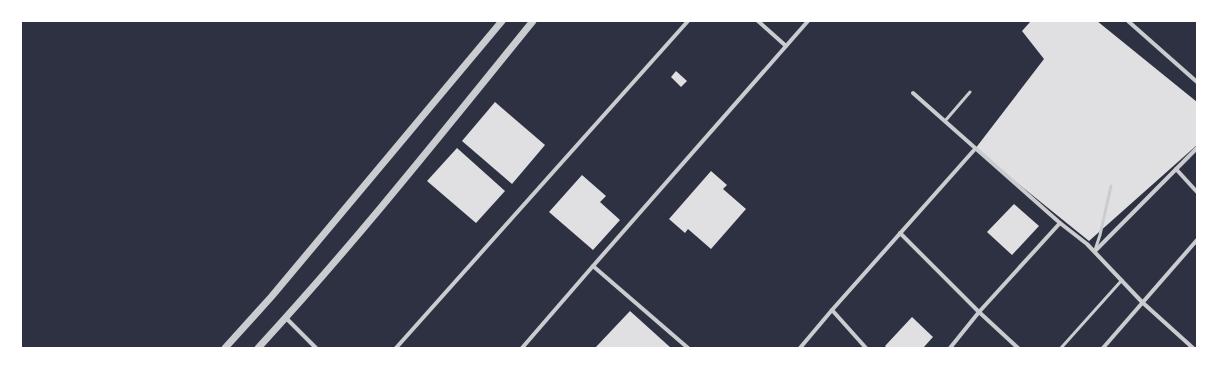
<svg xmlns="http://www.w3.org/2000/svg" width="1218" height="369" font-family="Signika,sans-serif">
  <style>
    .building { fill: #e0e0e3 }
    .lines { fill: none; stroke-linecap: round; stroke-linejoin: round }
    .service { stroke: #caccd0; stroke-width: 3 }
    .minor { stroke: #caccd0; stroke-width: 4 }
    .tertiary { stroke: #caccd0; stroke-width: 7 }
  </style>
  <rect width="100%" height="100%" fill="#2d3142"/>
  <g class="building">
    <path d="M 1031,21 L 1097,21 L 1197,102 L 1197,145 L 1089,241 L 975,149 L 1044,59 L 1022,31 Z"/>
    <path d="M 676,71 L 687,81 L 681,87 L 671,77 Z"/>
    <path d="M 495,102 L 545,145 L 512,184 L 462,141 Z"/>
    <path d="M 457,148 L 505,191 L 476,223 L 427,181 Z"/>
    <path d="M 711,171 L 727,185 L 723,189 L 746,209 L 711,249 L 688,229 L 685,233 L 669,219 Z"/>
    <path d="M 582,175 L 606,196 L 600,202 L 620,220 L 593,250 L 549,212 Z"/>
    <path d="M 1014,204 L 1039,226 L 1012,255 L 987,232 Z"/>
    <path d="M 630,311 L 671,348 L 595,348 Z"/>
    <path d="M 912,317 L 933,337 L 923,348 L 887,348 L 885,346 Z"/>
  </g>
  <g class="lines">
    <g class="service">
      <path d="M 945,121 L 970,92"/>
      <path d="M 1095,250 L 1100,235 L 1111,186"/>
      <path d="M 1061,348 L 1122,280"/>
    </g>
    <g class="minor">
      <path d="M 758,21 L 786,46"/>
      <path d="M 1128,21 L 1197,82"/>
      <path d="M 913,93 L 1060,223 L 1087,244 L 1142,302 L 1193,348"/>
      <path d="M 1176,169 L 1197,192"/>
      <path d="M 900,233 L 979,312 L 1018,348"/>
      <path d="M 1095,251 L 1197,148"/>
      <path d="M 593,266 L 688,348"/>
      <path d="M 832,310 L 866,348"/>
      <path d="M 286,318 L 316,348"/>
      <path d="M 396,348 L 688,21"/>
      <path d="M 522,348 L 593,266 L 808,21"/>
      <path d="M 800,348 L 832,310 L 975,149"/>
      <path d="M 950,348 L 979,312 L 1060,223"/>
      <path d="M 1103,348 L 1197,240"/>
    </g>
    <g class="tertiary">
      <path d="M 225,348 L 272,296 L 502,21"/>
      <path d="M 258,348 C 355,243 443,132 533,21"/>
    </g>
  </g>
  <rect width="1218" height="369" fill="none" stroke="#ffffff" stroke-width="44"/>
</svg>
